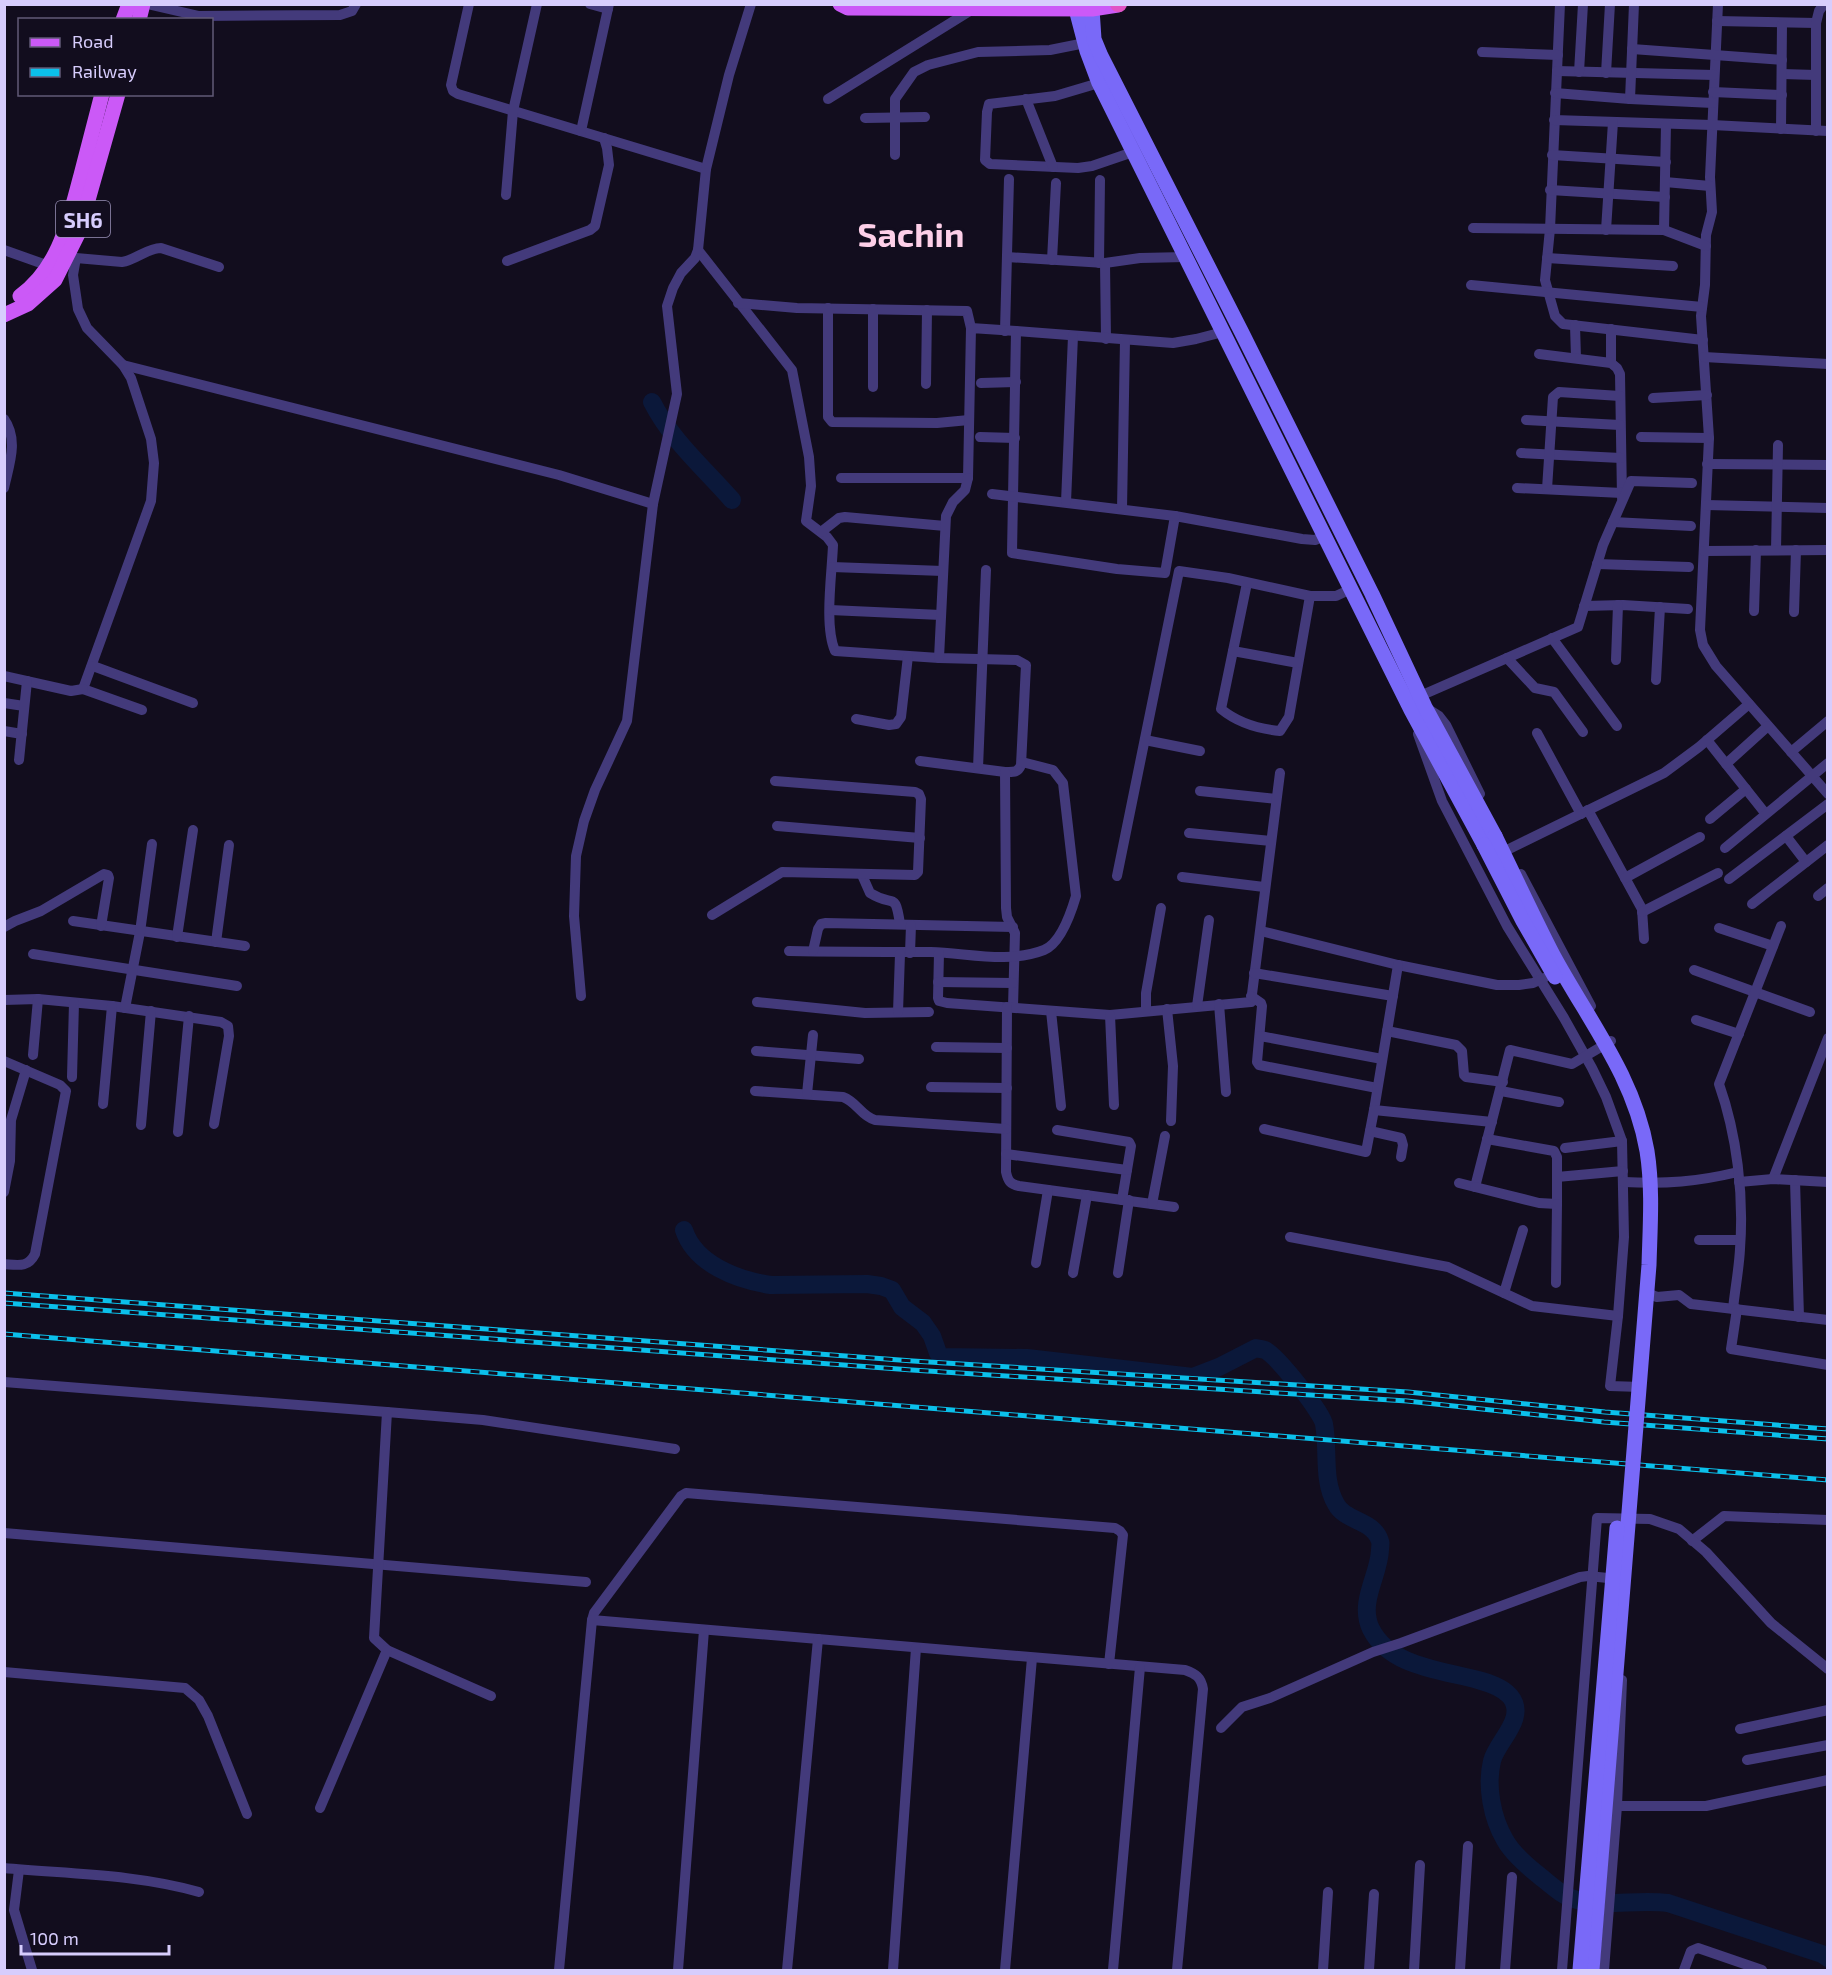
<svg xmlns="http://www.w3.org/2000/svg" width="1832" height="1975" font-family="'Exo 2',sans-serif">
  <style>
    .lines { fill: none; stroke-linecap: round; stroke-linejoin: round }
    .river { stroke: #0b183a; stroke-width: 18 }
    .minor { stroke: #433a7b; stroke-width: 10 }
    .secondary { stroke: #7969f8; stroke-width: 15 }
    .primary { stroke: #cb59f7; stroke-width: 15 }
    .trunk { stroke: #e154c4; stroke-width: 16 }
    .rail-casing { stroke: #0bc0eb; stroke-width: 5 }
    .rail { stroke: #120d1e; stroke-width: 3; stroke-dasharray: 9; stroke-linecap: butt }
    .secondary-bridge { stroke: #7969f8; stroke-width: 15 }
    .labels { text-anchor: middle; dominant-baseline: central; stroke-width: 6; stroke-linejoin: round; paint-order: stroke }
    .shield { fill: #120d1e; stroke: #9c93ba; stroke-width: 1.5 }
    .shield-label { font-size: 21px; font-weight: bold; fill: #d7cdfd }
    .town-label { font-size: 34px; font-weight: bold; fill: #fdcfe8; stroke: #120d1e }
  </style>
  <rect width="100%" height="100%" fill="#120d1e"/>
  <g class="lines">
    <g class="river">
      <path d="M 652,402 C 672,441 704,468 732,500"/>
      <path d="M 684,1230 C 695,1264 737,1280 771,1285 L 867,1284 L 881,1286 L 892,1290 L 902,1307 L 923,1323 L 932,1336 L 938,1353 L 942,1357 L 1027,1358 L 1193,1377 L 1219,1367 L 1256,1348 C 1259,1349 1262,1349 1265,1350 C 1277,1356 1322,1412 1324,1424 C 1329,1450 1322,1480 1336,1504 C 1345,1522 1373,1519 1380,1541 C 1381,1542 1380,1548 1380,1550 C 1379,1576 1358,1602 1371,1629 C 1390,1667 1442,1670 1478,1680 C 1489,1683 1502,1687 1510,1696 C 1528,1718 1497,1741 1492,1761 C 1486,1786 1492,1818 1505,1840 C 1512,1853 1525,1864 1536,1873 C 1549,1883 1561,1896 1577,1900 C 1603,1907 1640,1899 1668,1903 L 1822,1954 L 1828,1958"/>
    </g>
    <g class="minor">
      <path d="M 147,4 L 199,16 L 340,15 L 352,11 L 356,4"/>
      <path d="M 469,4 L 451,85 L 453,91 L 458,94 L 706,169"/>
      <path d="M 590,4 L 608,9"/>
      <path d="M 1560,4 L 1550,229 L 1545,280 L 1555,316 L 1563,324 L 1703,340"/>
      <path d="M 1718,4 L 1710,177 L 1712,212 L 1706,235 L 1705,285 L 1701,316 L 1709,438 L 1700,630 L 1703,645 L 1716,666 L 1828,794"/>
      <path d="M 1717,21 L 1816,23"/>
      <path d="M 1632,49 L 1782,60"/>
      <path d="M 1482,52 L 1558,55"/>
      <path d="M 1557,71 L 1714,75"/>
      <path d="M 1579,72 L 1583,4"/>
      <path d="M 1606,73 L 1610,4"/>
      <path d="M 1782,74 L 1816,75"/>
      <path d="M 1099,83 L 1055,96 L 989,104 L 987,112 L 985,160 L 990,164 L 1078,168 L 1092,166 L 1133,152"/>
      <path d="M 1713,92 L 1782,95"/>
      <path d="M 1555,93 L 1630,99 L 1713,103"/>
      <path d="M 828,99 L 973,9"/>
      <path d="M 1026,99 L 1053,167"/>
      <path d="M 1630,99 L 1634,4"/>
      <path d="M 865,118 L 925,117"/>
      <path d="M 1554,120 L 1712,125 L 1828,131"/>
      <path d="M 1781,129 L 1782,24"/>
      <path d="M 581,131 L 609,4"/>
      <path d="M 1816,131 L 1816,23 L 1819,11 L 1824,4"/>
      <path d="M 895,155 L 895,99 L 914,72 L 928,65 L 978,52 L 1050,50 L 1085,43"/>
      <path d="M 1552,155 L 1666,162"/>
      <path d="M 1665,182 L 1710,186"/>
      <path d="M 1550,190 L 1665,197"/>
      <path d="M 506,195 L 513,111 L 537,4"/>
      <path d="M 1473,228 L 1664,230 L 1706,246"/>
      <path d="M 1606,230 L 1613,122"/>
      <path d="M 1664,230 L 1666,124"/>
      <path d="M 4,250 L 52,267"/>
      <path d="M 698,250 L 792,370 L 809,457 L 811,486 L 806,521 L 827,537 L 833,545 C 832,573 824,626 835,651 L 939,658 L 1017,660 L 1026,665 L 1021,765 C 1018,773 1013,772 1005,772 L 920,761"/>
      <path d="M 69,255 L 76,258 L 122,262 C 136,260 147,248 161,248 L 219,267"/>
      <path d="M 1007,257 L 1105,263 L 1140,258 L 1186,257"/>
      <path d="M 76,258 L 73,275 L 78,309 L 87,328 L 123,365 L 131,378 L 151,439 L 154,463 L 151,501 L 83,689 L 142,710"/>
      <path d="M 1547,258 L 1673,266"/>
      <path d="M 1052,260 L 1056,183"/>
      <path d="M 507,261 L 590,230 L 595,226 L 609,165 L 607,148 L 604,138"/>
      <path d="M 1099,263 L 1100,180"/>
      <path d="M 1105,263 L 1106,339"/>
      <path d="M 1471,285 L 1702,307"/>
      <path d="M 738,303 L 797,308 L 967,311 L 971,328"/>
      <path d="M 828,308 L 828,417 L 832,422 L 937,423 L 969,420"/>
      <path d="M 873,309 L 873,387"/>
      <path d="M 1575,325 L 1576,358"/>
      <path d="M 1611,329 L 1611,363"/>
      <path d="M 1005,331 L 1009,179"/>
      <path d="M 1016,331 L 1173,343 L 1196,339 L 1223,332"/>
      <path d="M 1539,354 L 1611,363 L 1617,368 L 1620,374 L 1622,498"/>
      <path d="M 1704,357 L 1828,364"/>
      <path d="M 123,365 L 559,475 L 653,504"/>
      <path d="M 981,383 L 1016,382"/>
      <path d="M 926,384 L 927,310"/>
      <path d="M 1653,398 L 1707,395"/>
      <path d="M 4,419 C 19,440 9,465 4,488"/>
      <path d="M 1526,420 L 1620,425"/>
      <path d="M 980,437 L 1015,438"/>
      <path d="M 1641,437 L 1709,438"/>
      <path d="M 1521,453 L 1621,458"/>
      <path d="M 1707,464 L 1828,465"/>
      <path d="M 841,478 L 968,478 L 971,328 L 1016,331 L 1012,553 L 1117,569 L 1165,573 L 1175,516 L 1302,539 L 1315,540 L 1325,536"/>
      <path d="M 1517,488 L 1622,493"/>
      <path d="M 1547,489 L 1553,397 L 1559,392 L 1620,396"/>
      <path d="M 992,494 L 1175,516"/>
      <path d="M 1066,502 L 1073,336"/>
      <path d="M 1706,505 L 1828,508"/>
      <path d="M 1122,509 L 1125,340"/>
      <path d="M 1613,522 L 1691,526"/>
      <path d="M 821,532 L 839,518 L 845,517 L 945,526"/>
      <path d="M 1776,550 L 1778,445"/>
      <path d="M 1704,551 L 1828,550"/>
      <path d="M 1597,564 L 1689,567"/>
      <path d="M 832,567 L 943,571"/>
      <path d="M 1247,583 L 1221,709 C 1238,723 1259,729 1280,731 L 1289,717 L 1310,596"/>
      <path d="M 1584,606 L 1623,605 L 1688,609"/>
      <path d="M 830,610 L 941,615"/>
      <path d="M 1754,611 L 1756,550"/>
      <path d="M 1794,612 L 1796,550"/>
      <path d="M 1552,638 L 1617,726"/>
      <path d="M 1233,651 L 1298,663"/>
      <path d="M 939,658 L 946,516 L 953,502 L 965,490 L 968,478"/>
      <path d="M 1507,658 L 1535,688 L 1554,692 L 1583,732"/>
      <path d="M 1616,660 L 1618,605"/>
      <path d="M 93,666 L 193,703"/>
      <path d="M 4,676 L 71,691 L 83,689"/>
      <path d="M 1656,680 L 1660,607"/>
      <path d="M 1420,696 L 1578,627 L 1603,545 L 1631,481 L 1692,483"/>
      <path d="M 4,703 L 24,706"/>
      <path d="M 1428,709 L 1439,716 L 1446,725 L 1480,794"/>
      <path d="M 856,719 L 889,725 L 896,724 L 901,717 L 908,656"/>
      <path d="M 4,731 L 22,734"/>
      <path d="M 1537,733 L 1581,814"/>
      <path d="M 1418,734 L 1442,801 L 1507,926 L 1564,1018 L 1592,1068 L 1606,1097 L 1622,1141 L 1624,1237 L 1618,1316 L 1610,1386 L 1641,1387 L 1641,1383"/>
      <path d="M 1145,740 L 1200,751"/>
      <path d="M 1707,740 L 1765,813"/>
      <path d="M 1791,752 L 1828,721"/>
      <path d="M 19,760 L 27,681"/>
      <path d="M 1726,764 L 1768,726"/>
      <path d="M 978,768 L 986,570"/>
      <path d="M 1005,772 L 1006,908 L 1007,917 L 1015,933 L 1013,1007"/>
      <path d="M 1200,791 L 1276,799"/>
      <path d="M 1588,810 L 1642,909 L 1644,939"/>
      <path d="M 1710,819 L 1746,789"/>
      <path d="M 777,826 L 920,838"/>
      <path d="M 1189,833 L 1271,841"/>
      <path d="M 1786,836 L 1806,862"/>
      <path d="M 1725,848 L 1828,763"/>
      <path d="M 1509,849 L 1664,773 L 1699,747 L 1749,704"/>
      <path d="M 1521,874 L 1591,1006"/>
      <path d="M 862,875 L 870,893 C 894,908 895,890 900,924"/>
      <path d="M 1117,876 L 1179,571 L 1228,578 L 1310,596 L 1336,596 L 1351,589"/>
      <path d="M 1182,877 L 1264,887"/>
      <path d="M 1625,878 L 1700,837"/>
      <path d="M 1729,879 L 1828,804"/>
      <path d="M 1818,896 L 1828,888"/>
      <path d="M 1752,904 L 1828,845"/>
      <path d="M 1642,912 L 1718,873"/>
      <path d="M 712,915 L 782,872 L 915,875 L 918,872 L 921,799 L 919,794 L 915,792 L 775,781"/>
      <path d="M 73,921 L 245,946"/>
      <path d="M 4,927 L 15,921 L 41,911 L 104,874 L 108,875 L 109,878 L 101,926"/>
      <path d="M 1719,928 L 1773,946"/>
      <path d="M 1261,931 L 1398,965 L 1497,985 L 1519,985 L 1533,983 L 1544,978"/>
      <path d="M 177,937 L 193,830"/>
      <path d="M 216,942 L 229,845"/>
      <path d="M 789,951 C 836,952 884,952 931,952 C 968,953 1008,964 1044,950 C 1061,943 1071,913 1076,896 L 1063,783 L 1053,770 L 1022,762"/>
      <path d="M 813,951 L 818,929 L 821,924 L 826,923 L 1013,927"/>
      <path d="M 910,953 L 911,925"/>
      <path d="M 939,953 L 938,998 L 939,1001 L 947,1003 L 1110,1015 L 1251,1002 L 1280,773"/>
      <path d="M 33,954 L 237,986"/>
      <path d="M 1694,970 L 1810,1012"/>
      <path d="M 1254,973 L 1393,996"/>
      <path d="M 938,982 L 1013,983"/>
      <path d="M 581,996 L 574,916 L 576,856 L 584,821 L 595,790 L 627,721 L 653,504 L 677,394 L 667,306 L 673,288 L 681,273 L 695,258 L 698,250 L 706,169 L 729,75 L 751,4"/>
      <path d="M 1251,996 L 1261,1003 L 1262,1006 L 1257,1062 L 1259,1065 L 1377,1088"/>
      <path d="M 4,1000 L 38,999 L 112,1006 L 221,1022 L 228,1026 L 229,1036 L 214,1124"/>
      <path d="M 757,1002 L 865,1013 L 929,1012"/>
      <path d="M 1219,1004 L 1226,1092"/>
      <path d="M 1197,1006 L 1209,920"/>
      <path d="M 1007,1007 L 1006,1172 C 1008,1181 1010,1184 1019,1186 L 1174,1207"/>
      <path d="M 125,1008 L 140,932 L 152,844"/>
      <path d="M 1167,1009 L 1173,1066 L 1171,1121"/>
      <path d="M 1146,1010 L 1146,993 L 1161,908"/>
      <path d="M 1051,1011 L 1061,1106"/>
      <path d="M 898,1012 L 900,954"/>
      <path d="M 1110,1015 L 1114,1105"/>
      <path d="M 1696,1020 L 1739,1034"/>
      <path d="M 1387,1031 L 1456,1045 L 1462,1051 L 1464,1075 L 1466,1077 L 1503,1082"/>
      <path d="M 1260,1036 L 1382,1059"/>
      <path d="M 936,1047 L 1007,1048"/>
      <path d="M 756,1051 L 859,1059"/>
      <path d="M 33,1055 L 38,999"/>
      <path d="M 4,1061 L 60,1085 L 66,1091 L 35,1254 C 28,1268 18,1265 4,1264"/>
      <path d="M 72,1077 L 74,1003"/>
      <path d="M 931,1087 L 1007,1088"/>
      <path d="M 755,1091 L 843,1097 C 857,1102 861,1116 875,1120 L 1006,1129"/>
      <path d="M 1501,1091 L 1559,1102"/>
      <path d="M 807,1094 L 813,1035"/>
      <path d="M 103,1104 L 112,1006"/>
      <path d="M 1374,1110 L 1398,965"/>
      <path d="M 141,1125 L 151,1011"/>
      <path d="M 1264,1129 L 1366,1152 L 1374,1110 L 1492,1122"/>
      <path d="M 1057,1130 L 1129,1142 L 1131,1146 L 1122,1200"/>
      <path d="M 1370,1131 L 1401,1138 L 1403,1145 L 1401,1157"/>
      <path d="M 178,1132 L 189,1016"/>
      <path d="M 1565,1148 L 1622,1141"/>
      <path d="M 1006,1154 L 1127,1170"/>
      <path d="M 1557,1177 L 1623,1171"/>
      <path d="M 1773,1179 L 1828,1038"/>
      <path d="M 1795,1180 L 1799,1317"/>
      <path d="M 1624,1182 C 1667,1184 1696,1182 1738,1172"/>
      <path d="M 1739,1182 L 1773,1179 L 1828,1182"/>
      <path d="M 1459,1183 L 1475,1187 L 1510,1050 L 1572,1064 L 1611,1041"/>
      <path d="M 1475,1187 L 1539,1203 L 1557,1204 L 1557,1157 L 1554,1151 L 1487,1139"/>
      <path d="M 4,1192 L 10,1161 L 11,1120 L 26,1070"/>
      <path d="M 1152,1204 L 1165,1136"/>
      <path d="M 1290,1237 L 1448,1267 L 1532,1306 L 1618,1316"/>
      <path d="M 1699,1240 L 1740,1240"/>
      <path d="M 1036,1263 L 1048,1190"/>
      <path d="M 1073,1273 L 1087,1195"/>
      <path d="M 1118,1273 L 1129,1200"/>
      <path d="M 1556,1283 L 1557,1204"/>
      <path d="M 1504,1293 L 1523,1230"/>
      <path d="M 1652,1295 L 1657,1297 L 1679,1295 L 1691,1304 L 1828,1320"/>
      <path d="M 1733,1309 C 1735,1289 1739,1269 1740,1249 C 1744,1195 1737,1135 1719,1084 L 1781,926"/>
      <path d="M 1737,1309 L 1731,1349 L 1828,1365"/>
      <path d="M 4,1382 L 387,1412"/>
      <path d="M 4,1533 L 586,1582"/>
      <path d="M 1692,1541 L 1724,1516 L 1828,1520"/>
      <path d="M 592,1620 L 594,1613 L 681,1496 L 686,1493 L 1115,1528 L 1120,1531 L 1123,1535 L 1109,1664"/>
      <path d="M 4,1672 L 185,1688 L 199,1700 L 208,1716 L 247,1814"/>
      <path d="M 491,1696 L 387,1650 L 374,1638 L 387,1412 L 483,1420 L 675,1449"/>
      <path d="M 1221,1728 L 1242,1707 L 1270,1698 L 1373,1652 L 1401,1643 L 1580,1577 L 1588,1576 L 1618,1579"/>
      <path d="M 1740,1729 L 1828,1710"/>
      <path d="M 1747,1760 L 1828,1745"/>
      <path d="M 1617,1806 L 1706,1806 L 1828,1780"/>
      <path d="M 320,1808 L 387,1650"/>
      <path d="M 4,1868 C 69,1874 136,1874 199,1892"/>
      <path d="M 19,1870 L 14,1910 L 32,1970"/>
      <path d="M 559,1970 L 592,1620 L 1185,1670 C 1196,1674 1201,1677 1203,1689 L 1177,1970"/>
      <path d="M 678,1970 L 704,1630"/>
      <path d="M 787,1970 L 818,1639"/>
      <path d="M 893,1970 L 916,1648"/>
      <path d="M 1005,1970 L 1032,1658"/>
      <path d="M 1113,1970 L 1140,1667"/>
      <path d="M 1323,1970 L 1328,1892"/>
      <path d="M 1369,1970 L 1374,1894"/>
      <path d="M 1414,1970 L 1420,1865"/>
      <path d="M 1460,1970 L 1468,1846"/>
      <path d="M 1505,1970 L 1512,1877"/>
      <path d="M 1562,1970 L 1597,1518 L 1650,1519 L 1679,1529 L 1706,1552 L 1771,1623 L 1828,1669"/>
      <path d="M 1604,1970 L 1617,1806 L 1622,1680"/>
      <path d="M 1684,1970 L 1691,1951 L 1698,1948 L 1762,1970"/>
    </g>
    <g class="secondary">
      <path d="M 1076,9 L 1087,51 L 1099,83 L 1411,710 L 1484,845"/>
      <path d="M 1092,9 L 1094,39 L 1101,56 L 1242,333 L 1372,594 L 1425,707 L 1495,836"/>
    </g>
    <g class="primary">
      <path d="M 840,4 L 848,8 L 1092,9 L 1118,5"/>
      <path d="M 123,20 L 129,4"/>
      <path d="M 139,20 L 143,4"/>
      <path d="M 20,296 C 60,267 69,219 81,175 C 88,148 95,121 102,94"/>
      <path d="M 4,315 L 28,304 L 55,280 L 79,232 L 118,94"/>
    </g>
    <path class="trunk" d="M 1118,4 L 1119,4"/>
    <g class="rail-casing">
      <g id="rail">
        <path d="M 4,1293 L 913,1361 L 1408,1392 L 1605,1412 L 1828,1429"/>
        <path d="M 4,1303 L 912,1370 L 1407,1401 L 1604,1422 L 1828,1439"/>
        <path d="M 4,1334 L 1828,1480"/>
      </g>
    </g>
    <use href="#rail" class="rail"/>
    <g class="secondary-bridge">
      <path d="M 1495,836 C 1514,875 1533,916 1553,955 C 1588,1020 1634,1076 1647,1151 C 1653,1189 1650,1228 1649,1265 L 1592,1970"/>
      <path d="M 1484,845 L 1523,921 L 1555,977"/>
      <path d="M 1580,1970 L 1617,1528"/>
    </g>
  </g>
  <g class="labels">
    <rect class="shield" x="56" y="201" width="54" height="36" rx="4.5"/>
    <g class="shield-label">
      <text x="83" y="219">SH6</text>
    </g>
    <g class="town-label">
      <text x="911" y="233">Sachin</text>
    </g>
  </g>
  <rect width="1832" height="1975" fill="none" stroke="#d7cdfd" stroke-width="12"/>
  <rect x="18" y="18" width="195" height="78" fill="#120d1e" stroke="#615a77" stroke-width="1.5"/>
  <rect x="30" y="38" width="30" height="9" fill="#cb59f7" stroke="#615a77" stroke-width="1.5"/>
  <text x="72" y="48" font-size="18" fill="#d7cdfd">Road</text>
  <rect x="30" y="68" width="30" height="9" fill="#0bc0eb" stroke="#615a77" stroke-width="1.5"/>
  <text x="72" y="78" font-size="18" fill="#d7cdfd">Railway</text>
  <path d="M21 1945v9h148v-9" fill="none" stroke="#d7cdfd" stroke-width="3"/>
  <text x="30" y="1945" font-size="18" fill="#d7cdfd" stroke="#120d1e" stroke-width="4.5" paint-order="stroke">100 m</text>
</svg>
